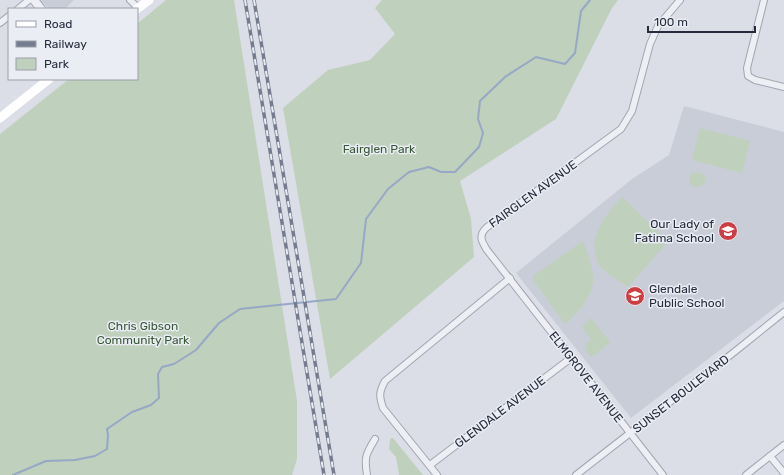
<svg xmlns="http://www.w3.org/2000/svg" width="784" height="475" font-family="Rubik,sans-serif">
  <style>
    .built { fill: #c9cdd8 }
    .green { fill: #bfd0bc }
    .lines { fill: none; stroke-linecap: round; stroke-linejoin: round }
    .stream { stroke: #96a8c6; stroke-width: 2 }
    .minor-casing { stroke: #a1a5b0; stroke-width: 8 }
    .tertiary-casing { stroke: #a1a5b0; stroke-width: 10 }
    .minor { stroke: #eeeff4; stroke-width: 6 }
    .tertiary { stroke: #eeeff4; stroke-width: 8 }
    .secondary { stroke: #fff; stroke-width: 9 }
    .rail-casing { stroke: #757c8f; stroke-width: 3.5 }
    .rail { stroke: #eaedf4; stroke-width: 2; stroke-dasharray: 6; stroke-linecap: butt }
    .labels { text-anchor: middle; dominant-baseline: central; stroke-width: 3; stroke-linejoin: round; paint-order: stroke }
    .park-label { font-size: 12px; fill: #365733; stroke: #eaedf4 }
    .street-label { font-size: 12px; fill: #252b3c; stroke: #eaedf4 }
    .poi-label { font-size: 12px; fill: #252b3c; stroke: #eaedf4; text-anchor: end }
  </style>
  <rect width="100%" height="100%" fill="#dbdee6"/>
  <g class="built">
    <path d="M 40,0 L 74,0 L 65,9 L 49,9 Z"/>
    <path d="M 684,106 L 784,132 L 784,301 L 631,418 L 516,273 L 632,179 L 669,155 Z"/>
  </g>
  <g class="green">
    <path d="M 166,0 L 234,0 L 297,401 L 297,459 L 292,475 L 0,475 L 0,134 L 69,79 L 137,79 L 137,24 Z"/>
    <path d="M 382,0 L 618,0 L 612,8 L 556,119 L 460,181 L 471,219 L 474,257 L 330,379 L 283,108 L 328,70 L 370,60 L 395,34 L 375,8 Z"/>
    <path d="M 700,128 L 750,141 L 742,173 L 692,160 Z"/>
    <path d="M 697,172 L 705,175 L 706,180 L 702,186 L 695,187 L 691,186 L 689,177 L 691,173 Z"/>
    <path d="M 622,197 L 663,236 L 665,245 L 628,287 C 621,282 604,272 600,266 C 597,263 596,256 595,252 C 592,229 608,214 622,197 Z"/>
    <path d="M 583,241 C 587,252 595,272 593,283 C 591,298 576,315 565,324 L 534,281 L 533,276 Z"/>
    <path d="M 591,318 L 610,342 L 593,356 L 590,356 L 585,348 L 585,345 L 591,339 L 582,327 Z"/>
    <path d="M 393,438 L 423,475 L 399,475 L 396,457 L 389,449 L 390,439 Z"/>
  </g>
  <g class="lines">
    <path class="stream" d="M 13,475 L 46,461 L 75,460 L 95,456 L 107,449 L 108,435 L 107,429 L 132,412 L 151,405 L 159,398 L 158,374 L 162,367 L 174,364 L 196,350 L 219,323 L 240,309 L 336,299 L 361,263 L 366,219 L 388,189 L 409,172 L 429,167 L 441,172 L 455,172 L 479,147 L 483,133 L 478,119 L 480,101 L 505,77 L 536,57 L 565,64 L 575,53 L 581,11 L 590,0"/>
    <g class="minor-casing">
      <g id="minor">
        <path d="M 130,0 L 138,8"/>
        <path d="M 764,0 L 747,68 L 748,76 L 755,80 L 784,87"/>
        <path d="M 18,9 L 29,0"/>
        <path d="M 0,23 L 9,16"/>
        <path d="M 770,456 L 784,473"/>
        <path d="M 430,465 L 571,358"/>
        <path d="M 367,475 C 364,457 366,454 375,439"/>
        <path d="M 437,475 L 383,408 C 379,396 379,392 385,381 L 510,278"/>
        <path d="M 576,475 L 733,353 L 784,312"/>
        <path d="M 663,475 L 487,250 C 482,242 478,236 486,228 L 621,129 L 632,111 L 650,44 L 658,26 L 680,0"/>
        <path d="M 746,475 L 784,445"/>
      </g>
    </g>
    <g class="tertiary-casing">
      <path id="tertiary" d="M 34,0 L 41,9"/>
    </g>
    <use href="#minor" class="minor"/>
    <use href="#tertiary" class="tertiary"/>
    <g class="secondary">
      <path d="M 137,9 L 149,0"/>
      <path d="M 0,118 L 49,79"/>
    </g>
    <g class="rail-casing">
      <g id="rail">
        <path d="M 245,0 L 324,475"/>
        <path d="M 254,0 L 334,475"/>
      </g>
    </g>
    <use href="#rail" class="rail"/>
  </g>
  <defs>
    <g id="school-disc" transform="scale(1)"><circle r="9.5" fill="#cd3e44" stroke="#eaedf4"/><path d="M0-5L7-2L0 1L-7-2ZM-4 1L0 2.5L4 1V4Q0 6-4 4Z" fill="#fff"/></g>
  </defs>
  <g fill-rule="evenodd">
    <use href="#school-disc" x="728" y="231"/>
    <use href="#school-disc" x="635" y="296"/>
  </g>
  <g class="labels">
    <g class="park-label">
      <text x="379" y="149">Fairglen Park</text>
      <text x="143" y="326">Chris Gibson<tspan x="143" dy="14">Community Park</tspan></text>
    </g>
    <g class="street-label">
      <text transform="translate(533 194) rotate(-36)">FAIRGLEN AVENUE</text>
      <text transform="translate(586 377) rotate(52)">ELMGROVE AVENUE</text>
      <text transform="translate(681 394) rotate(-38)">SUNSET BOULEVARD</text>
      <text transform="translate(500 412) rotate(-37)">GLENDALE AVENUE</text>
    </g>
    <g class="poi-label">
      <text x="714" y="224">Our Lady of<tspan x="714" dy="14">Fatima School</tspan></text>
      <text x="649" y="289" text-anchor="start">Glendale<tspan x="649" dy="14">Public School</tspan></text>
    </g>
  </g>
  <rect x="8" y="8" width="130" height="72" fill="#eaedf4" stroke="#9b9faa"/>
  <rect x="16" y="21" width="20" height="6" fill="#ffffff" stroke="#9b9faa"/>
  <text x="44" y="28" font-size="12" fill="#252b3c">Road</text>
  <rect x="16" y="41" width="20" height="6" fill="#757c8f" stroke="#9b9faa"/>
  <text x="44" y="48" font-size="12" fill="#252b3c">Railway</text>
  <rect x="16" y="58" width="20" height="12" fill="#bfd0bc" stroke="#9b9faa"/>
  <text x="44" y="68" font-size="12" fill="#252b3c">Park</text>
  <path d="M648 26v6h107v-6" fill="none" stroke="#252b3c" stroke-width="2"/>
  <text x="654" y="26" font-size="12" fill="#252b3c" stroke="#eaedf4" stroke-width="3" paint-order="stroke">100 m</text>
</svg>
